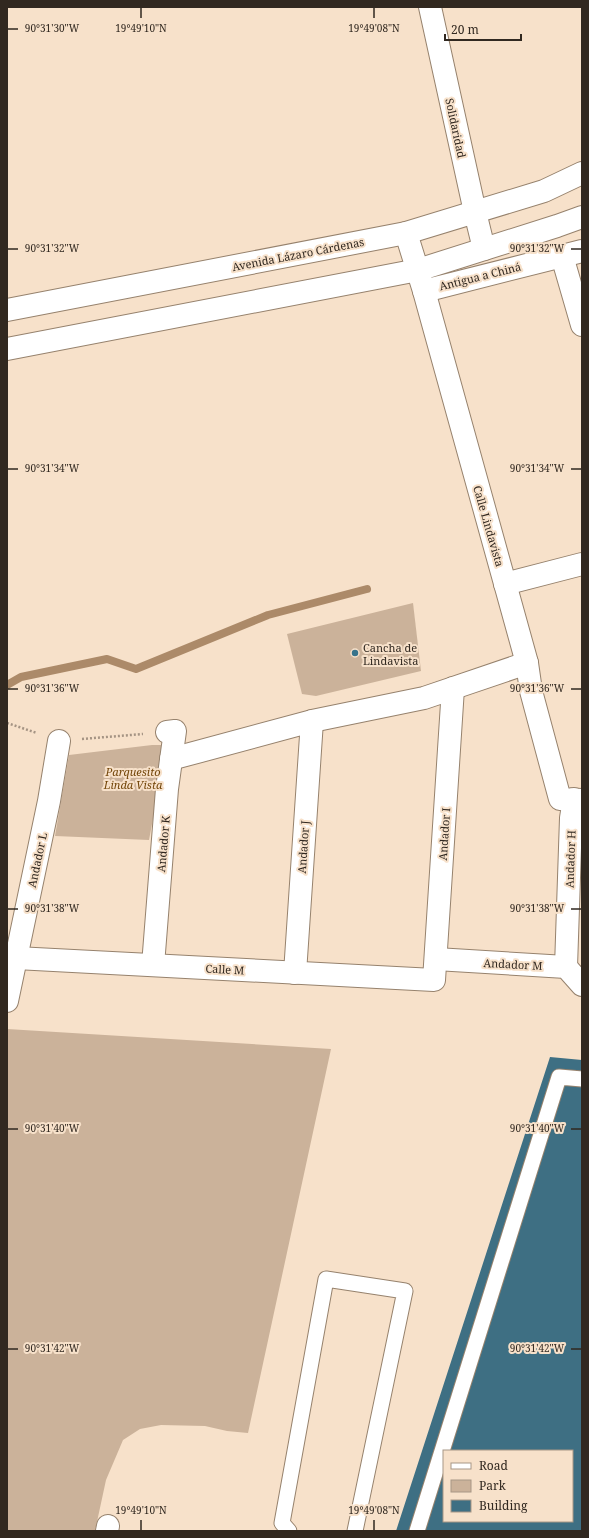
<svg xmlns="http://www.w3.org/2000/svg" width="589" height="1538" font-family="'Noto Serif',serif">
  <style>
    .green { fill: #cbb29a }
    .lines { fill: none; stroke-linecap: round; stroke-linejoin: round }
    .stream { stroke: #ac8a69; stroke-width: 8 }
    .building { fill: #3e6f83; fill-rule: evenodd }
    .lane-casing { stroke: #96826d; stroke-width: 17 }
    .street-casing { stroke: #96826d; stroke-width: 24 }
    .secondary-casing { stroke: #96826d; stroke-width: 24 }
    .path { stroke: #a59484; stroke-width: 2.5; stroke-dasharray: 2 2; stroke-linecap: butt }
    .lane { stroke: #fff; stroke-width: 15 }
    .street { stroke: #fff; stroke-width: 22 }
    .secondary { stroke: #fff; stroke-width: 22 }
    .ticks { fill: none; stroke: #312820; stroke-width: 1.5 }
    .poi-dot { fill: #37738b; stroke: #f7e1ca; stroke-width: 1.5 }
    .labels { text-anchor: middle; dominant-baseline: central; stroke-width: 4; stroke-linejoin: round; paint-order: stroke }
    .street-label { font-size: 11px; fill: #312820; stroke: #f7e1ca }
    .poi-label { font-size: 11px; fill: #312820; stroke: #f7e1ca; text-anchor: start }
    .park-label { font-size: 11px; font-style: italic; fill: #734609; stroke: #f7e1ca }
    .ticks-label { font-size: 10px; text-anchor: middle; fill: #312820; stroke: #f7e1ca; stroke-width: 4; stroke-linejoin: round; paint-order: stroke }
  </style>
  <rect width="100%" height="100%" fill="#f7e1ca"/>
  <g class="green">
    <path d="M 413,603 L 421,671 L 316,696 L 302,694 L 287,634 Z"/>
    <path d="M 152,745 L 167,745 L 149,840 L 55,836 L 69,755 Z"/>
    <path d="M 7,1029 L 331,1049 L 248,1433 L 227,1431 L 205,1426 L 161,1425 L 140,1429 L 123,1440 L 106,1480 L 95,1531 L 7,1531 Z"/>
  </g>
  <g class="lines">
    <path class="stream" d="M 7,685 L 21,677 L 107,659 L 136,669 L 268,615 L 367,589"/>
  </g>
  <path class="building" d="M 550,1057 L 582,1060 L 582,1531 L 396,1531 ZM 444,1451 L 572,1451 L 572,1521 L 444,1521 Z"/>
  <g class="lines">
    <g class="lane-casing">
      <g id="lane">
        <path d="M 289,1531 L 282,1523 L 326,1279 L 405,1291 L 355,1531"/>
        <path d="M 417,1531 L 559,1077 L 582,1079"/>
      </g>
    </g>
    <g class="street-casing">
      <g id="street">
        <path d="M 475,212 L 484,249"/>
        <path d="M 406,233 L 424,291 L 527,663 L 531,691 L 560,799 L 582,800"/>
        <path d="M 562,256 L 582,325"/>
        <path d="M 424,291 L 582,251"/>
        <path d="M 505,584 L 582,564"/>
        <path d="M 171,759 L 312,721 L 424,698 L 527,663"/>
        <path d="M 16,958 L 434,980 L 453,688"/>
        <path d="M 436,959 L 566,967 L 582,985"/>
        <path d="M 153,965 L 167,789 L 175,731 L 167,732"/>
        <path d="M 566,967 L 571,818 L 574,799"/>
        <path d="M 295,973 L 312,721"/>
        <path d="M 7,1001 L 49,801 L 59,741"/>
        <path d="M 107,1531 L 108,1526"/>
      </g>
    </g>
    <g class="secondary-casing">
      <g id="secondary">
        <path d="M 430,7 L 475,212"/>
        <path d="M 7,310 L 406,233 L 544,191 L 582,173"/>
        <path d="M 7,349 L 418,270 L 557,226 L 582,217"/>
      </g>
    </g>
    <g class="path">
      <path d="M 7,723 L 37,733"/>
      <path d="M 82,739 L 143,734"/>
    </g>
    <use href="#lane" class="lane"/>
    <use href="#street" class="street"/>
    <use href="#secondary" class="secondary"/>
  </g>
  <path class="ticks" d="M 141,8 L 141,18M 374,8 L 374,18M 8,29 L 18,29M 8,249 L 18,249M 571,249 L 581,249M 8,469 L 18,469M 571,469 L 581,469M 8,689 L 18,689M 571,689 L 581,689M 8,909 L 18,909M 571,909 L 581,909M 8,1129 L 18,1129M 571,1129 L 581,1129M 8,1349 L 18,1349M 571,1349 L 581,1349M 141,1520 L 141,1530M 374,1520 L 374,1530"/>
  <circle class="poi-dot" cx="355" cy="653" r="4"/>
  <g class="labels">
    <g class="street-label">
      <text transform="translate(456 128) rotate(78)">Solidaridad</text>
      <text transform="translate(298 254) rotate(-11)">Avenida Lázaro Cárdenas</text>
      <text transform="translate(480 276) rotate(-14)">Antigua a Chiná</text>
      <text transform="translate(489 526) rotate(74)">Calle Lindavista</text>
      <text transform="translate(444 834) rotate(-86)">Andador I</text>
      <text transform="translate(163 844) rotate(-85)">Andador K</text>
      <text transform="translate(303 847) rotate(-86)">Andador J</text>
      <text transform="translate(570 859) rotate(-88)">Andador H</text>
      <text transform="translate(37 860) rotate(-78)">Andador L</text>
      <text transform="translate(513 964) rotate(3)">Andador M</text>
      <text transform="translate(225 969) rotate(3)">Calle M</text>
    </g>
    <g class="poi-label">
      <text x="363" y="647">Cancha de<tspan x="363" dy="13">Lindavista</tspan></text>
    </g>
    <g class="park-label">
      <text x="133" y="771">Parquesito<tspan x="133" dy="13">Linda Vista</tspan></text>
    </g>
  </g>
  <g class="ticks-label">
    <text x="141" y="32">19°49'10"N</text>
    <text x="374" y="32">19°49'08"N</text>
    <text x="52" y="32">90°31'30"W</text>
    <text x="537" y="252">90°31'32"W</text>
    <text x="52" y="252">90°31'32"W</text>
    <text x="537" y="472">90°31'34"W</text>
    <text x="52" y="472">90°31'34"W</text>
    <text x="537" y="692">90°31'36"W</text>
    <text x="52" y="692">90°31'36"W</text>
    <text x="537" y="912">90°31'38"W</text>
    <text x="52" y="912">90°31'38"W</text>
    <text x="52" y="1132">90°31'40"W</text>
    <text x="537" y="1132">90°31'40"W</text>
    <text x="52" y="1352">90°31'42"W</text>
    <text x="537" y="1352">90°31'42"W</text>
    <text x="141" y="1514">19°49'10"N</text>
    <text x="374" y="1514">19°49'08"N</text>
  </g>
  <rect width="589" height="1538" fill="none" stroke="#312820" stroke-width="16"/>
  <rect x="443" y="1450" width="130" height="72" fill="#f7e1ca" stroke="#a89786"/>
  <rect x="451" y="1463" width="20" height="6" fill="#ffffff" stroke="#a89786"/>
  <text x="479" y="1470" font-size="12" fill="#312820">Road</text>
  <rect x="451" y="1480" width="20" height="12" fill="#cbb29a" stroke="#a89786"/>
  <text x="479" y="1490" font-size="12" fill="#312820">Park</text>
  <rect x="451" y="1500" width="20" height="12" fill="#3e6f83" stroke="#a89786"/>
  <text x="479" y="1510" font-size="12" fill="#312820">Building</text>
  <path d="M445 34v6h76v-6" fill="none" stroke="#312820" stroke-width="2"/>
  <text x="451" y="34" font-size="12" fill="#312820" stroke="#f7e1ca" stroke-width="3" paint-order="stroke">20 m</text>
</svg>
